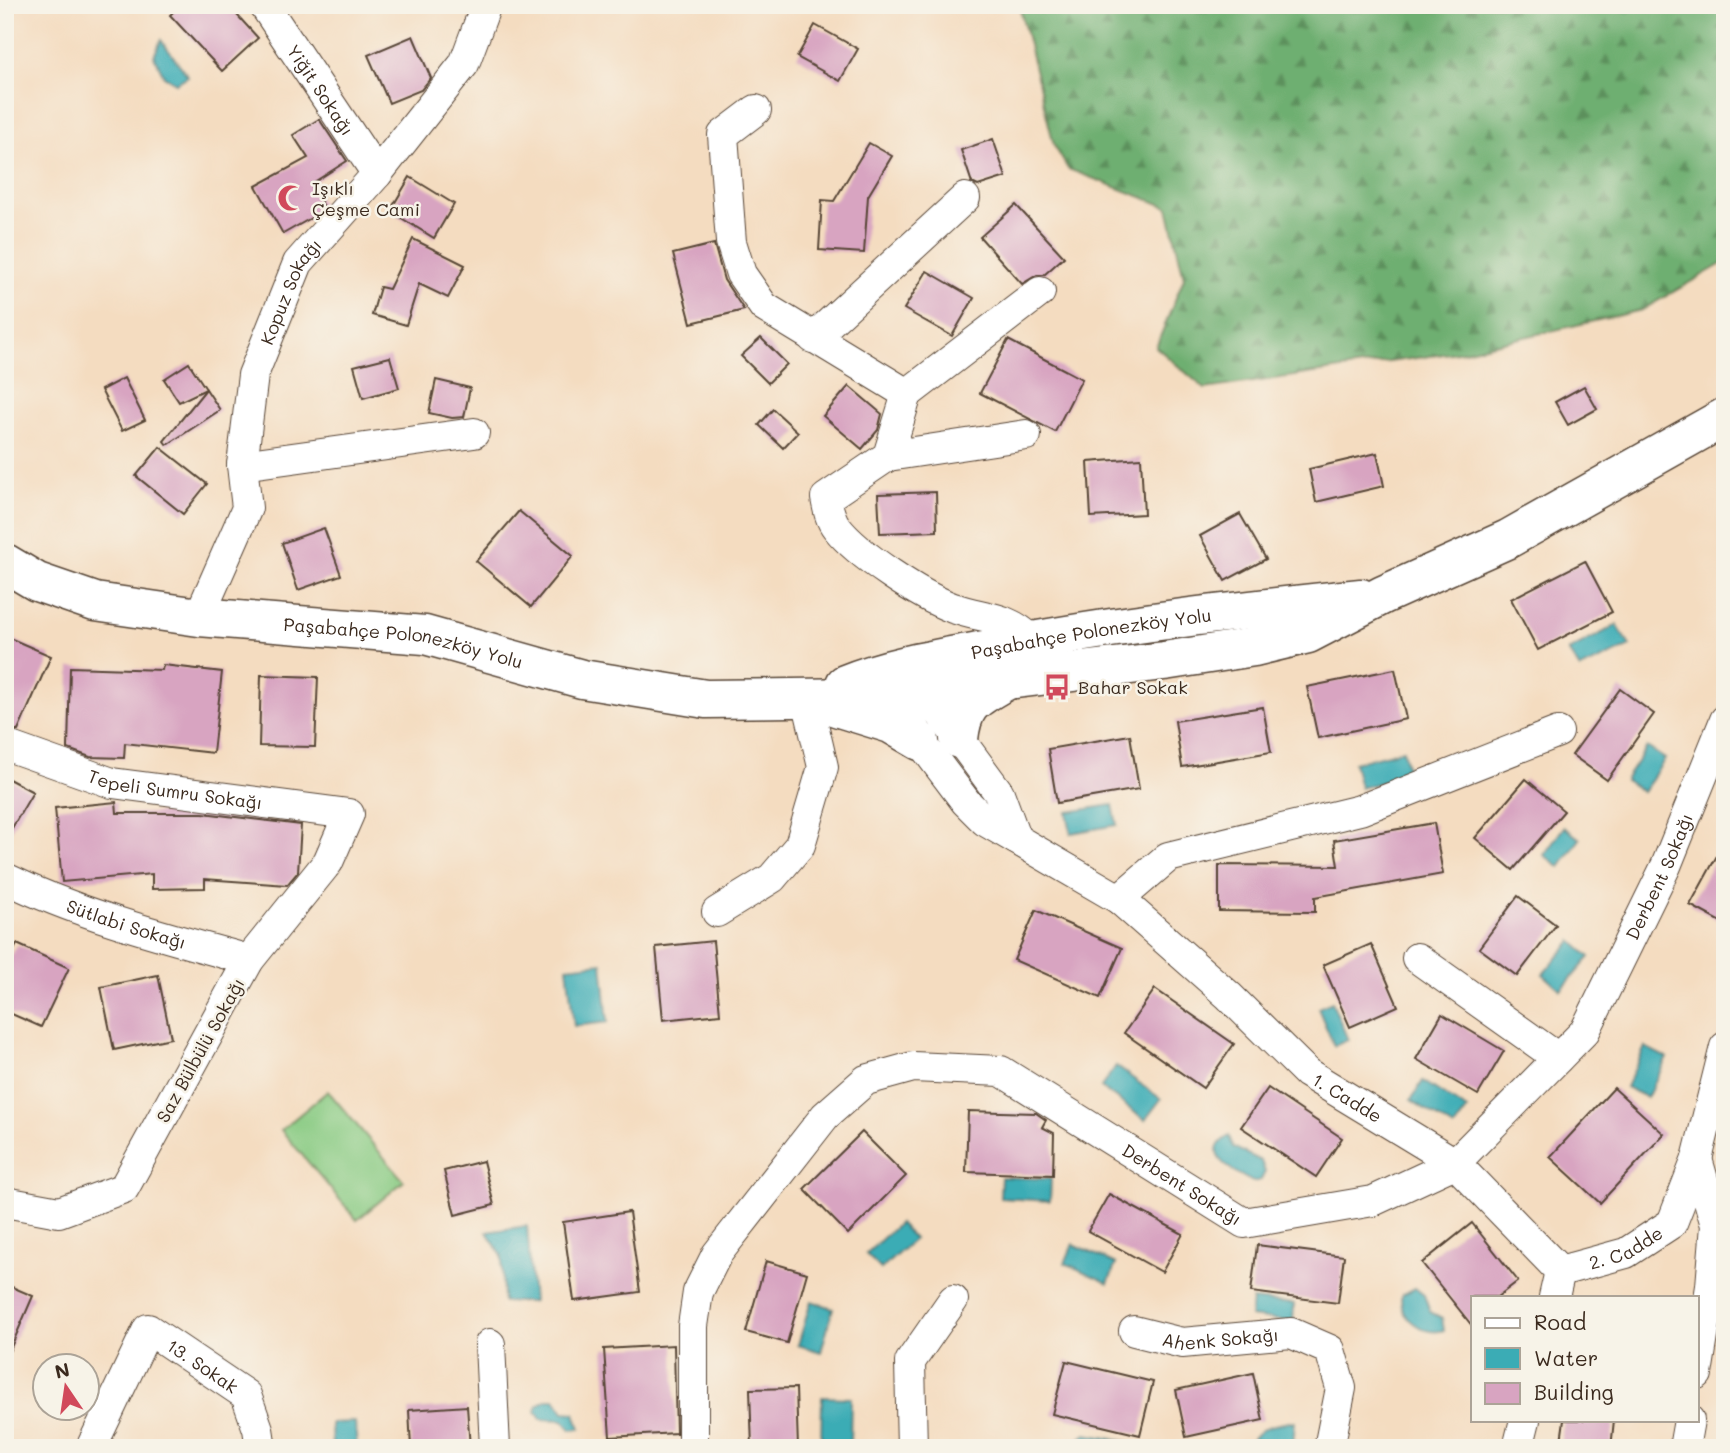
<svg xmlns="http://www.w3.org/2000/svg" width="1730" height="1453" font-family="Mali,sans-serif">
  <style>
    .grass { fill: #89cb83; stroke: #627a50; stroke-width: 2 }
    .forest { fill: url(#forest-firs); stroke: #546c48; stroke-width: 2 }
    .water { fill: #3bacb5; stroke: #3b6b6a; stroke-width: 2 }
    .building { fill: #d8a4c1 }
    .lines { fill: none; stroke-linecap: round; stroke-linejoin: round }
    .minor-casing { stroke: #574536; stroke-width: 32 }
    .primary-casing { stroke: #574536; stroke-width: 41 }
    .minor { stroke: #fff; stroke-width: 30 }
    .primary { stroke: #fff; stroke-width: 38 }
    .labels { text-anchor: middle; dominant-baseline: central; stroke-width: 5; stroke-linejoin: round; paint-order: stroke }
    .street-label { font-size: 18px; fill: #3b2a1e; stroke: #f7f3e8 }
    .poi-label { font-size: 18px; fill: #3b2a1e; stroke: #f7f3e8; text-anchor: start }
  </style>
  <defs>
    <pattern id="forest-firs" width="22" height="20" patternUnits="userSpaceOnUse" patternTransform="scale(1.75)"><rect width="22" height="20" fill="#6eaf71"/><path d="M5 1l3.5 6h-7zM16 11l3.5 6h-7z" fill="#5c8f5c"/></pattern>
  </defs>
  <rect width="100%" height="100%" fill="#f7f3e8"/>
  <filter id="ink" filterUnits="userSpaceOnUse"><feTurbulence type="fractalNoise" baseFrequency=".0143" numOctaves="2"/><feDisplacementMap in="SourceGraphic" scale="14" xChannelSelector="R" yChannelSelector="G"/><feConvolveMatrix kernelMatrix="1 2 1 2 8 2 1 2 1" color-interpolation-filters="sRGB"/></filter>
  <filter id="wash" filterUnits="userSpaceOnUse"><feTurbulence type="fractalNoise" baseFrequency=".00686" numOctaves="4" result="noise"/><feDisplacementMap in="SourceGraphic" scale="28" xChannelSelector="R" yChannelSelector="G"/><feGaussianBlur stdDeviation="1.57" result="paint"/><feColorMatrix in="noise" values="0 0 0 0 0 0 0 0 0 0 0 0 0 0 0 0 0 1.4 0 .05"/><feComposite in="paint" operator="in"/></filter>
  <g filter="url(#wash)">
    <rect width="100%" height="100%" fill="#f4dcc0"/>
    <path class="grass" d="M 328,1091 L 404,1181 L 357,1220 L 281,1130 Z"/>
    <path class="forest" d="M 1019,5 L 1725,5 L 1725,262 L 1642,310 L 1464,351 L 1205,389 L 1156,347 L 1184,278 L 1168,207 L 1068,169 L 1054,145 Z"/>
    <g class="water">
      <path d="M 161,40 L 188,76 L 176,83 L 164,76 L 154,56 Z"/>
      <path d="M 1617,625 L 1630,646 L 1580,669 L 1568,651 Z"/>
      <path d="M 1647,747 L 1665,759 L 1643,792 L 1625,780 Z"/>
      <path d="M 1403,750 L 1409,775 L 1360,788 L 1354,763 Z"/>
      <path d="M 1113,805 L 1117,825 L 1071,833 L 1067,812 Z"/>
      <path d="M 1564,827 L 1580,839 L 1560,867 L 1544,855 Z"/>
      <path d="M 1572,941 L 1590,957 L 1561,990 L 1543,974 Z"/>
      <path d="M 602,963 L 608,1022 L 574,1026 L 567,967 Z"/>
      <path d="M 1332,1002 L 1348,1040 L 1334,1046 L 1318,1008 Z"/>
      <path d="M 1645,1047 L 1667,1058 L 1647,1098 L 1626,1087 Z"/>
      <path d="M 1116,1066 L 1161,1099 L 1145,1120 L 1101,1087 Z"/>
      <path d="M 1423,1081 L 1467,1110 L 1454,1128 L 1411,1100 Z"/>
      <path d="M 1229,1136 L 1233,1147 L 1261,1161 L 1265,1172 L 1261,1180 L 1253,1182 C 1238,1174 1197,1155 1229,1136 Z"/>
      <path d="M 1001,1177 L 1051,1179 L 1050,1201 L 1000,1198 Z"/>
      <path d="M 899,1223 L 914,1239 L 881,1269 L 866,1254 Z"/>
      <path d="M 527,1226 L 533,1302 L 503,1302 L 502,1256 L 487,1232 Z"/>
      <path d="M 1073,1244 L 1116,1264 L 1108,1283 L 1065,1263 Z"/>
      <path d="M 1415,1288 L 1424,1295 L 1430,1312 L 1442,1318 L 1444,1330 C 1425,1337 1396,1316 1402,1295 Z"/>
      <path d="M 1252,1300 L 1294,1304 L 1293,1322 L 1250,1317 Z"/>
      <path d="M 811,1301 L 833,1308 L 821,1352 L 798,1345 Z"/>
      <path d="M 822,1397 L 851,1398 L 850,1445 L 821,1445 Z"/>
      <path d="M 547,1399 L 555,1399 L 564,1412 L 575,1413 L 580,1429 L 571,1430 L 563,1420 L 541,1419 L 536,1411 L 538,1405 Z"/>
      <path d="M 1295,1421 L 1293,1448 L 1248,1448 C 1257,1425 1273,1425 1295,1421 Z"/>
      <path d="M 355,1422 L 357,1448 L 332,1448 L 331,1423 Z"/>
      <path d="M 1086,1434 L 1128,1442 L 1126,1448 L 1076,1448 L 1078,1440 Z"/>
    </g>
    <g id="blocks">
      <g class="building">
        <path d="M 180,5 L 228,5 L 258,38 L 222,71 L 170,15 Z"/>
        <path d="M 815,25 L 858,49 L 840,81 L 797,57 Z"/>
        <path d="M 413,36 L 431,78 L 421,90 L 389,103 L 368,55 Z"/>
        <path d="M 319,119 L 347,161 L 311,184 L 324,207 L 318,214 L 283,234 L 256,186 L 308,158 L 293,135 Z"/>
        <path d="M 993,139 L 1006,177 L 978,186 L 972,183 L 961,150 Z"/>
        <path d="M 869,143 L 892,156 L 868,196 L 864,253 L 819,250 L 822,200 L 834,201 Z"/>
        <path d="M 410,177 L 454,204 L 434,238 L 390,211 Z"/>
        <path d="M 1016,205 L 1064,257 L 1044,275 L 1037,275 L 1022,284 L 980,237 Z"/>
        <path d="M 413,239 L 465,265 L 448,298 L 419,284 L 406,325 L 372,315 L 380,287 L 389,289 Z"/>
        <path d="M 714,244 L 724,280 L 744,310 L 691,323 L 673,254 Z"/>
        <path d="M 927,271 L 974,298 L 952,336 L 904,309 Z"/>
        <path d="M 761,338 L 787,364 L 768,383 L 741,356 Z"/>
        <path d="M 1008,340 L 1082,379 L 1055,432 L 980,393 Z"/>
        <path d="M 390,357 L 399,388 L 363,398 L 354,366 Z"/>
        <path d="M 189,363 L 206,389 L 179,402 L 164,379 Z"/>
        <path d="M 124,378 L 145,420 L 122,431 L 101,390 Z"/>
        <path d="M 436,380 L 470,388 L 464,417 L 452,418 L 429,413 Z"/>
        <path d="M 849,386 L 882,414 L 878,430 L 862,449 L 823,416 Z"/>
        <path d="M 1584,386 L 1597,409 L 1568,425 L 1555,402 Z"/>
        <path d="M 206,389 L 220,410 L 167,445 L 164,441 Z"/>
        <path d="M 773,409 L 798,432 L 783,448 L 759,425 Z"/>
        <path d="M 160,447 L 207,484 L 183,514 L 136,476 Z"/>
        <path d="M 1377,453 L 1384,486 L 1316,502 L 1309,469 Z"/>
        <path d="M 1141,458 L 1144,514 L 1091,517 L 1088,462 Z"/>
        <path d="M 936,492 L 937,531 L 880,533 L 878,494 Z"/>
        <path d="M 519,511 L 573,556 L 531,607 L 476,561 Z"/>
        <path d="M 1240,514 L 1266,559 L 1225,581 L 1200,536 Z"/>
        <path d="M 324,528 L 341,575 L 298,590 L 282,543 Z"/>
        <path d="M 1585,561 L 1612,612 L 1538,650 L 1511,599 Z"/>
        <path d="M 5,636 L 51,656 L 18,731 L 5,728 Z"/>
        <path d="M 163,665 L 222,672 L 213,753 L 125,743 L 124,758 L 90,757 L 68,749 L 70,667 L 162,670 Z"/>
        <path d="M 1395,669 L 1406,719 L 1318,738 L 1307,687 Z"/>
        <path d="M 261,675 L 318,677 L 315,747 L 259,746 Z"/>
        <path d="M 1620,689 L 1654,714 L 1607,780 L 1572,755 Z"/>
        <path d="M 1263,707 L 1271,752 L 1182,767 L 1175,721 Z"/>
        <path d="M 1130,735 L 1139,789 L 1057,803 L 1048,749 Z"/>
        <path d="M 5,777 L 33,792 L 5,840 Z"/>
        <path d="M 1526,779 L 1564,811 L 1513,870 L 1475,838 Z"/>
        <path d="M 116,802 L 117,813 L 203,813 L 301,825 L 298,872 L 287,885 L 205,879 L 205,888 L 152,889 L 152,874 L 62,882 L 55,808 Z"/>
        <path d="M 1434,823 L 1443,874 L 1315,897 L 1315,912 L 1219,911 L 1219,865 L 1338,866 L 1334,840 Z"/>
        <path d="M 1725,841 L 1725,924 L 1690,905 Z"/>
        <path d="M 1518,896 L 1556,925 L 1517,976 L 1479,948 Z"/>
        <path d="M 1036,910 L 1122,948 L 1100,998 L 1014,960 Z"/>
        <path d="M 713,941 L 720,1014 L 663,1020 L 656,947 Z"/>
        <path d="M 17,944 L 69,968 L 41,1027 L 5,1011 L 5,968 Z"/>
        <path d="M 1371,944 L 1398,1006 L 1350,1027 L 1323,965 Z"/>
        <path d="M 158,975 L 171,1038 L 114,1050 L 101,987 Z"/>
        <path d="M 1155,989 L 1234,1044 L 1203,1088 L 1124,1033 Z"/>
        <path d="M 1442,1014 L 1504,1051 L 1478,1095 L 1416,1059 Z"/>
        <path d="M 1268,1088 L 1342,1138 L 1316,1177 L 1241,1127 Z"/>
        <path d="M 1614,1088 L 1664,1134 L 1600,1203 L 1550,1157 Z"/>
        <path d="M 968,1111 L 1036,1113 L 1046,1120 L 1042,1127 L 1054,1133 L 1053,1175 L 966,1172 Z"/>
        <path d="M 862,1132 L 906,1176 L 848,1234 L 804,1189 Z"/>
        <path d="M 483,1161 L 494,1205 L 455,1215 L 444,1171 Z"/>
        <path d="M 1109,1194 L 1183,1234 L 1162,1272 L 1088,1231 Z"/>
        <path d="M 629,1212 L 640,1292 L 574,1301 L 563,1222 Z"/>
        <path d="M 1472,1223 L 1518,1281 L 1497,1297 L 1473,1297 L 1473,1327 L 1422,1263 Z"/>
        <path d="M 1257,1245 L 1344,1256 L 1338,1303 L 1251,1292 Z"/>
        <path d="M 766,1261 L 807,1273 L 787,1343 L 746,1332 Z"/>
        <path d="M 5,1284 L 33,1296 L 5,1361 Z"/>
        <path d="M 674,1345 L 676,1433 L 610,1437 L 604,1349 Z"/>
        <path d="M 1066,1361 L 1153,1382 L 1140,1435 L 1052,1414 Z"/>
        <path d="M 1253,1373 L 1263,1420 L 1186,1437 L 1176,1390 Z"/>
        <path d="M 796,1388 L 798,1448 L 752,1448 L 750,1389 Z"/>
        <path d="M 467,1406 L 470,1448 L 411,1448 L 409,1410 Z"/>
        <path d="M 1564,1420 L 1614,1420 L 1611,1448 L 1560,1448 Z"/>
      </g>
    </g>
  </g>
  <g filter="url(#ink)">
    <use href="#blocks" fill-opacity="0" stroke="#574536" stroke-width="2"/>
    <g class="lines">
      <g class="minor-casing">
        <g id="minor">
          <path id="s1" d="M 264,5 L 377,174"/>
          <path d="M 756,110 L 723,135 L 731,242 L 741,274 L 764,307 L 907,394 L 888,456 L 826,498 C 828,509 830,519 837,528 C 858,555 921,596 953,608 C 985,619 1006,615 1032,640"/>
          <path d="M 813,338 L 965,198"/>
          <path d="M 907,394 L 1040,292"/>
          <path d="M 888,456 L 1026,435"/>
          <path d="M 242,465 L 474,433"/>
          <path id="s2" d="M 199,617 L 247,508 L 242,465 L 253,375 L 298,263 L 377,174 L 464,64 L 486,5"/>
          <path d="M 924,691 L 999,793 L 1016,839"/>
          <path id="s3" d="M 907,693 L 909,713 L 920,741 L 966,802 L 985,821 L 1119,899 L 1229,996 L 1307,1073 L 1455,1163 L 1560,1271 L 1554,1297"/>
          <path id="s4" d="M 5,745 L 112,783 L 349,814 L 328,862 L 249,960 L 124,1188 L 59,1212 L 5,1202"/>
          <path id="s5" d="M 5,878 C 83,916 166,937 249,960"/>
          <path d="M 1119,899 L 1168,857 L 1360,810 L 1558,732"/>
          <path d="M 717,912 L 772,878 L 800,845 L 823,767 L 807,699"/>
          <path d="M 1417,958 L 1558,1058"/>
          <path id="s6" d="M 1560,1271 L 1626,1253 L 1672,1223 L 1697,1159 L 1725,1047"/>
          <path id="s7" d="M 1134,1331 L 1182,1343 L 1291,1333 L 1330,1350 L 1341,1388 L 1329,1448"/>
          <path d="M 490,1344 L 495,1448"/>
          <path d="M 1697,1374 L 1711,1286 L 1716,1225 L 1697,1159"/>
          <path id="s8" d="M 91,1448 L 148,1329 L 246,1395 L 258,1429 L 261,1448"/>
          <path id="s9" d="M 693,1448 L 693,1326 L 698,1292 L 717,1254 L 825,1116 L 866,1080 L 913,1067 L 1001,1071 L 1244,1223 L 1373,1201 L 1455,1163 L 1585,1031 L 1666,866 L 1725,720"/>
          <path d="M 912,1448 L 910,1362 L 953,1300"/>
          <path d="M 1518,1448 L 1525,1420"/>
          <path d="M 1684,1448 L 1689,1420"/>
        </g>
      </g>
      <g class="primary-casing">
        <g id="primary">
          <path id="s10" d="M 5,563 L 37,582 L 95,602 L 199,617 L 425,635 L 582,679 L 706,699 L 867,697 L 1164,661 L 1254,647 L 1308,634 L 1383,595 L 1508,539 L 1725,417"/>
          <path id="s11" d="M 845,684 C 891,665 941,658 990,649 C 1114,624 1236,611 1361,598"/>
          <path d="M 836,707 L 891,724 L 920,741"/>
          <path d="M 959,739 C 963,703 974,700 1004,682"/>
        </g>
      </g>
      <use href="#minor" class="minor"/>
      <use href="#primary" class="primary"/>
    </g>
  </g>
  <defs>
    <g id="mosque-bare" transform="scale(2.1)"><path d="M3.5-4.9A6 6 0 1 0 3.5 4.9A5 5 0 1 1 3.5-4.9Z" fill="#d1495b" stroke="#f7f3e8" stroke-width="2.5" paint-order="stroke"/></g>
    <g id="bus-bare" transform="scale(2.1)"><path d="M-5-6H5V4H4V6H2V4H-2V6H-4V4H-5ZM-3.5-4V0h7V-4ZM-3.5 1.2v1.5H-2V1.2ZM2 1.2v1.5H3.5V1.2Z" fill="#d1495b" stroke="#f7f3e8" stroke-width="2.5" paint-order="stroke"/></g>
  </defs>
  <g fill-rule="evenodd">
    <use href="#mosque-bare" x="291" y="198"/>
    <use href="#bus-bare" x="1057" y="687"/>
  </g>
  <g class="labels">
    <g class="street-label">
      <text stroke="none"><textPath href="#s1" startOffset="102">Yiğit Sokağı</textPath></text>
      <text stroke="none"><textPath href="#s2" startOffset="345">Kopuz Sokağı</textPath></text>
      <text stroke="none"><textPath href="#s11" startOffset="252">Paşabahçe Polonezköy Yolu</textPath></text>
      <text stroke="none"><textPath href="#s10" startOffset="410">Paşabahçe Polonezköy Yolu</textPath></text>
      <text stroke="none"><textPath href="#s4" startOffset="177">Tepeli Sumru Sokağı</textPath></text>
      <text stroke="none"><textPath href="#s9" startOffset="1430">Derbent Sokağı</textPath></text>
      <text stroke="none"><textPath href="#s5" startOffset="130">Sütlabi Sokağı</textPath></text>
      <text transform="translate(200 1050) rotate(-61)">Saz Bülbülü Sokağı</text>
      <text stroke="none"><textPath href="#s3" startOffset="612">1. Cadde</textPath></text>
      <text stroke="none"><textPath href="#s9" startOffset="779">Derbent Sokağı</textPath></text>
      <text stroke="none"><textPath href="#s6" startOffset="70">2. Cadde</textPath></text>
      <text stroke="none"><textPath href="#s7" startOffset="88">Ahenk Sokağı</textPath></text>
      <text stroke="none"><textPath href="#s8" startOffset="198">13. Sokak</textPath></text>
    </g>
    <g class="poi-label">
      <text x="312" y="188">Işıklı<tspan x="312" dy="21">Çeşme Cami</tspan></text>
      <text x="1078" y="687">Bahar Sokak</text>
    </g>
  </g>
  <rect width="1730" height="1453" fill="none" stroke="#f7f3e8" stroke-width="28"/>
  <rect x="1471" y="1296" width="228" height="126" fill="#f7f3e8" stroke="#aca397" stroke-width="2"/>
  <rect x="1485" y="1318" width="35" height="10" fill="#ffffff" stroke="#aca397" stroke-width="2"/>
  <text x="1534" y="1330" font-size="21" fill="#3b2a1e">Road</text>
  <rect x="1485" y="1348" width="35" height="21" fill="#3bacb5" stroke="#aca397" stroke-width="2"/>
  <text x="1534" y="1366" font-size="21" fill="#3b2a1e">Water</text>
  <rect x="1485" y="1383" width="35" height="21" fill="#d8a4c1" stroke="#aca397" stroke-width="2"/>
  <text x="1534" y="1400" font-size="21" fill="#3b2a1e">Building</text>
  <g transform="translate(66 1387) rotate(347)"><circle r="33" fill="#f7f3e8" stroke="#aca397" stroke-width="2"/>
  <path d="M0-5L12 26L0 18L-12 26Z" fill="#d1495b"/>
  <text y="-10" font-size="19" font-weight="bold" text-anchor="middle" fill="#3b2a1e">N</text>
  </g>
</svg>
